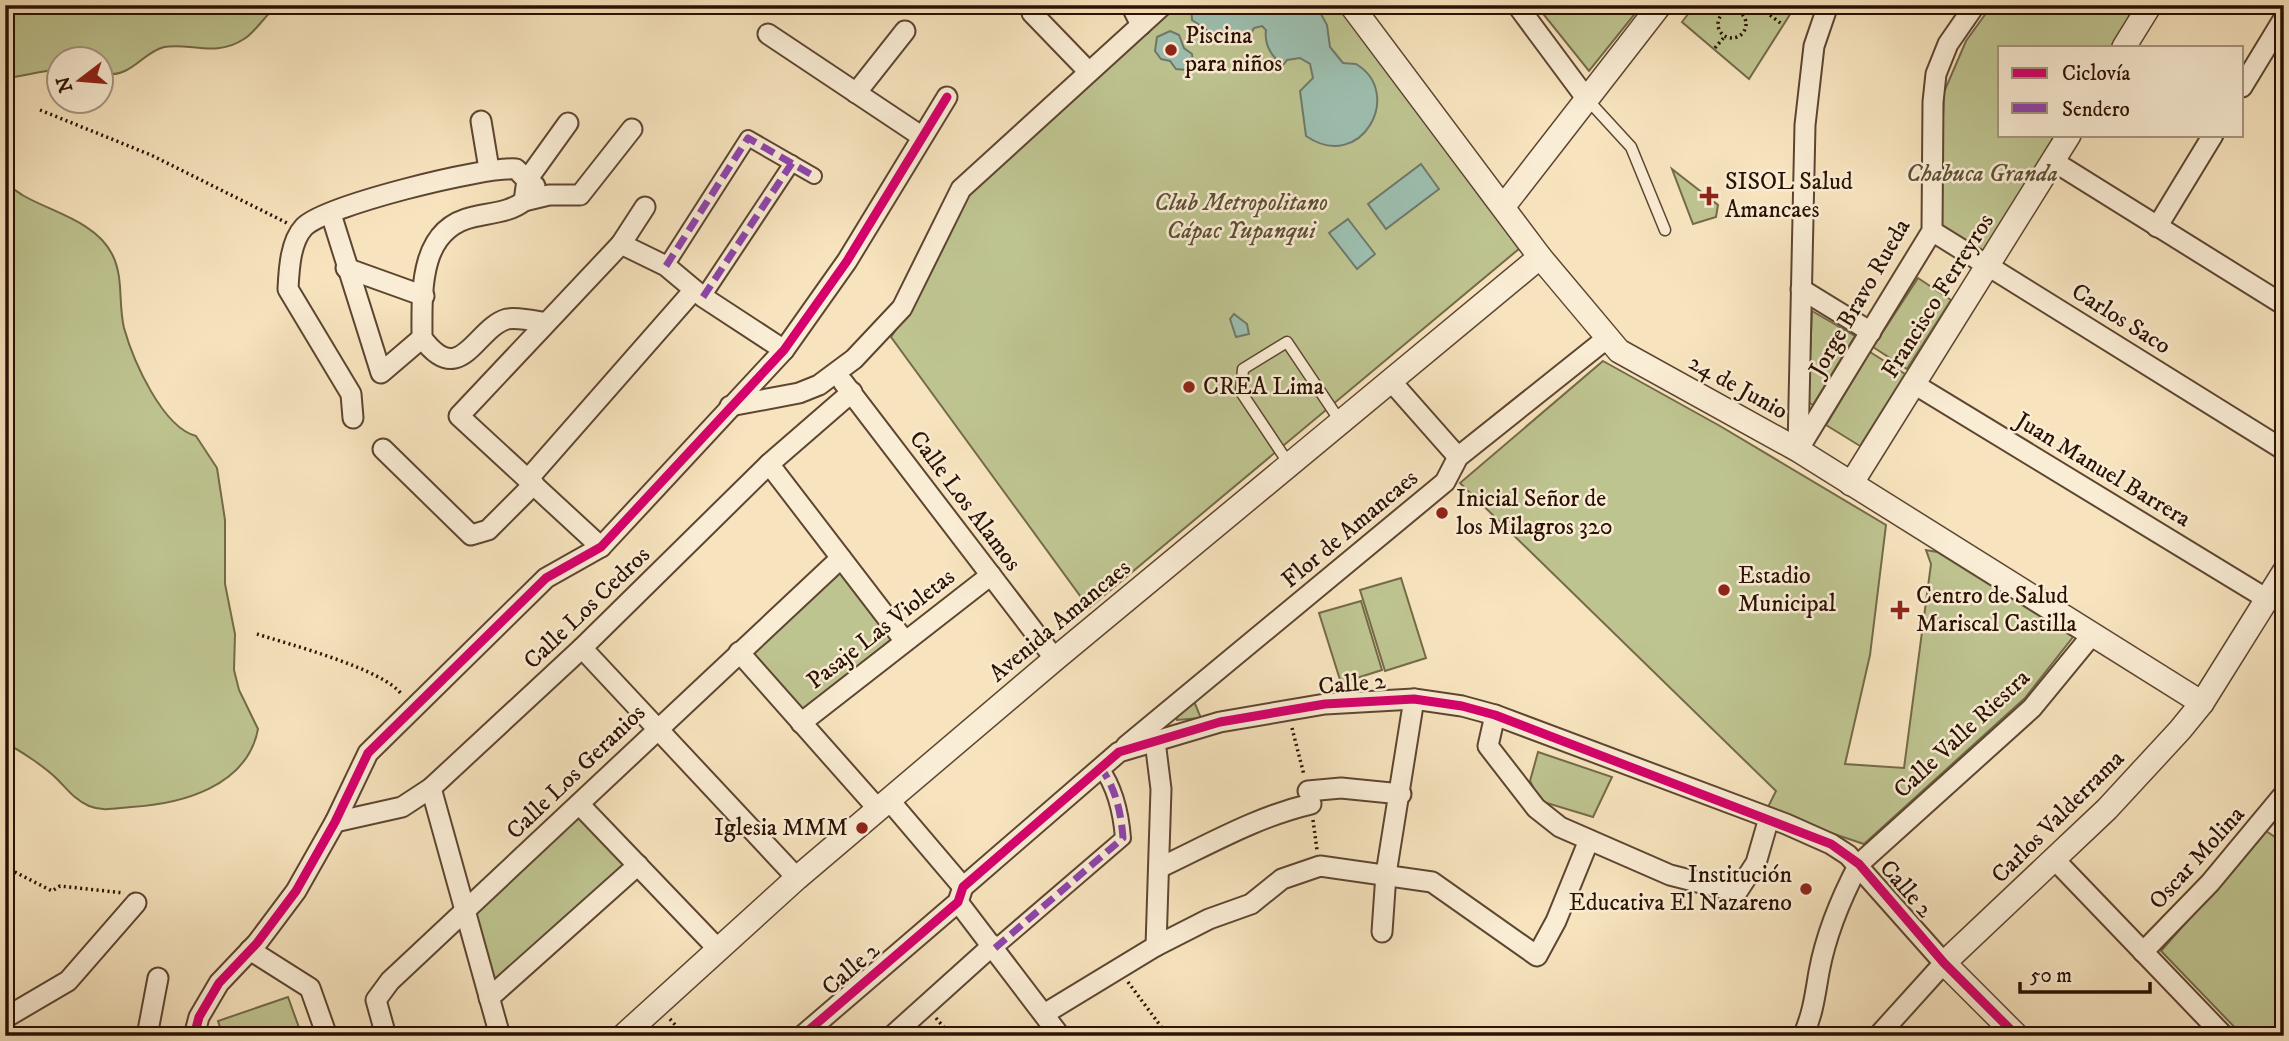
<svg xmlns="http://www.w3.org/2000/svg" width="2289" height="1041" font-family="'IM FELL DW Pica',serif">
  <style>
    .green { fill: #bec490; stroke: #746a49; stroke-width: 2 }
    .water { fill: #9dbfb0; stroke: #6f796a; stroke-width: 2 }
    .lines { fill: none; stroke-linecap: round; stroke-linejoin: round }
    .service-casing { stroke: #5e4531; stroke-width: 13 }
    .pedestrian-casing { stroke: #5e4531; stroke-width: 18 }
    .minor-casing { stroke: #5e4531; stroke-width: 23 }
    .tertiary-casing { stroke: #5e4531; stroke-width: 26 }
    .path { stroke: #2b1002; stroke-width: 3.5; stroke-dasharray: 2 3.5; stroke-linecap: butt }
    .service { stroke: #faedd5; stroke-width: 10 }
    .pedestrian { stroke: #faedd5; stroke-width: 14 }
    .minor { stroke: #faedd5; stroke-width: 19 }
    .tertiary { stroke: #faedd5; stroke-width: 23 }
    .quiet { stroke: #8e44ad; stroke-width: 7; stroke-dasharray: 14 7; stroke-linecap: butt }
    .cycleway-casing { stroke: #faedd5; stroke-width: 13 }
    .cycleway { stroke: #d6006c; stroke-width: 9 }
    .poi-dot { fill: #8f2418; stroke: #faedd5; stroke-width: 2.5 }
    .labels { text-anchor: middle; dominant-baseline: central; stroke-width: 5; stroke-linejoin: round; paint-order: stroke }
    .poi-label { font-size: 24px; fill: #2b1002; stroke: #faedd5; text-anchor: start }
    .park-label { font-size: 24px; font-style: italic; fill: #5e4f34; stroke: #faedd5 }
    .street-label { font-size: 24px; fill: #2b1002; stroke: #faedd5 }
  </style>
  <rect width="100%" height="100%" fill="#f7e4be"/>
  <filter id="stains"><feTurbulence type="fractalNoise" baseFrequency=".00286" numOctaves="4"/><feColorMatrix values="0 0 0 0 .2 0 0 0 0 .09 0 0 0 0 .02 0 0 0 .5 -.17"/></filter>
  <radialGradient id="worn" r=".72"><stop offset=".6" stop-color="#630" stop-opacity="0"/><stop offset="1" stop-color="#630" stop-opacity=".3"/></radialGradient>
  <g class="green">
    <path d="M 5,5 L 279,5 C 265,14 257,31 244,39 C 215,58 190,42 164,47 C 141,53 133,78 102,74 L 102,60 L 60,60 L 59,70 C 40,70 24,77 5,78 Z"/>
    <path d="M 1172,5 L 1338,5 L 1520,248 L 1089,608 L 891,337 L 909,310 L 969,191 Z"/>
    <path d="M 1536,5 L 1642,5 L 1589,71 Z"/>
    <path d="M 1695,5 L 1796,5 L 1749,79 L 1682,22 Z"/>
    <path d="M 1992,5 L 2139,5 L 2112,47 L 2000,47 L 2000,135 L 2057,135 L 1981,254 L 1938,228 L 1944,92 L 1966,41 Z"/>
    <path d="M 1672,169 L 1718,205 L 1716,217 L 1693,224 Z"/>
    <path d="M 5,186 C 13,187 17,192 24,196 C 52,212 96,222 112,254 C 124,277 118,303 124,328 C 133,360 162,427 196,436 L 217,468 L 225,520 L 225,584 L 235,634 L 234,670 L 239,690 L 258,729 C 247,787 181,804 131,807 C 116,808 104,812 89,806 C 75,800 68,790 57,779 C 46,768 20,750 5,743 Z"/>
    <path d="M 1918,278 L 1951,300 L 1907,369 L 1873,347 Z"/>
    <path d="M 1812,311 L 1855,336 L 1813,405 L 1808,402 Z"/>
    <path d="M 1870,352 L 1905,374 L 1860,446 L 1826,425 Z"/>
    <path d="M 1603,361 L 1720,426 L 1886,525 L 1870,655 L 1845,764 L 1904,768 L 1931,564 L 1926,550 L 1937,552 L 2073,637 L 2025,698 L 1864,844 L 1798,822 L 1768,807 L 1776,791 L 1460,483 Z"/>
    <path d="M 839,571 L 892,639 L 800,711 L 750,653 Z"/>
    <path d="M 1401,578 L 1426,658 L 1385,671 L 1360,590 Z"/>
    <path d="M 1361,601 L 1382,670 L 1341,683 L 1319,613 Z"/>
    <path d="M 1193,699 L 1201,718 L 1177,720 L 1177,714 Z"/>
    <path d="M 1538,752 L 1612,777 L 1593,817 L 1540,801 L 1530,781 Z"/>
    <path d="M 576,814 L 628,866 L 494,982 L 471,915 Z"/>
    <path d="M 2266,831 L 2284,843 L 2284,1036 L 2243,1036 L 2161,951 Z"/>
    <path d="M 288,997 L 302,1036 L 223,1036 L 218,1021 Z"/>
  </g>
  <g class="water">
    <path d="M 1191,5 L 1272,5 L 1272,10 L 1278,14 L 1286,5 L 1316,5 L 1327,25 L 1330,47 L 1343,63 L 1356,64 C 1405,93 1361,174 1306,136 L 1300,91 L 1313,78 L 1310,64 L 1300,58 L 1287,60 L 1283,65 C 1271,56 1264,45 1266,30 L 1262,26 L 1254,28 L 1249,37 L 1210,32 L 1192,20 Z"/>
    <path d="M 1170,31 L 1179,35 L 1184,48 L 1192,54 L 1193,62 L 1187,70 L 1176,69 L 1170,61 L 1161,59 L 1155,51 L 1157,37 Z"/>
    <path d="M 1421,164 L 1439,189 L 1386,229 L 1368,204 Z"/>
    <path d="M 1348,219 L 1375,254 L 1357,269 L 1329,233 Z"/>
    <path d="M 1234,314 L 1247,324 L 1249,334 L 1236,337 L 1230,319 Z"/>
  </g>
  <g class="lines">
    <g class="service-casing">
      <g id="service">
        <path d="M 1586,98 L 1631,147 L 1665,230"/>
        <path d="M 1289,464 L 1241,392 L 1243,369 L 1287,342 L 1340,421"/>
      </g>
    </g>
    <g class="pedestrian-casing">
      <g id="pedestrian">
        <path d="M 666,266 L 748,138 L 814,176"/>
        <path d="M 703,297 L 792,163"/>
        <path d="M 995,948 L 1123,838 C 1121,813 1116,789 1101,768"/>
      </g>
    </g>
    <g class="minor-casing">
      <g id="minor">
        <path d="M 1131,5 L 1141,25"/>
        <path d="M 1517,5 L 1586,98"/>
        <path d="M 1032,13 L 1089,72"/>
        <path d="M 768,34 L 921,136"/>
        <path d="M 2242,87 L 2284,18"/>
        <path d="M 856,93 L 905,31"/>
        <path d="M 481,121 L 489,169"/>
        <path d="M 2053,161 L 2284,305"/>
        <path d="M 535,186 L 527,180 L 568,123"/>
        <path d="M 524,201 L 549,195 L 580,195 L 632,129"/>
        <path d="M 331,214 L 381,373 L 422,338"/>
        <path d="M 2157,227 L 2213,135"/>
        <path d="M 1932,231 L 2284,450"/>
        <path d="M 621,244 L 666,266 L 703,297 L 784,350"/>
        <path d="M 346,268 L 424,296"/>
        <path d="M 1801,289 L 1871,332"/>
        <path d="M 1390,380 L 1458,457"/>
        <path d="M 843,382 L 1055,659"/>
        <path d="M 1914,384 L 2267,599"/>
        <path d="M 730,406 L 799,393 L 819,385 L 854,359 L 902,308 L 961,189 L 1163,5"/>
        <path d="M 353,418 L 351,394 L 288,289 C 289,270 290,242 304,227 C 324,206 484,166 516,169 L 527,180 L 524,201 C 511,212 490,213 473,217 C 418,229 422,293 422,338 C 461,390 475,328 507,319 C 519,317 535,321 546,323"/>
        <path d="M 383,449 L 471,535 L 488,530 L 534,484"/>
        <path d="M 1798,449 L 1805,125 L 1814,46 L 1828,5"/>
        <path d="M 1798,450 L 1932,231 L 1933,102 L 1936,74 L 1948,44 L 1975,5"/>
        <path d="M 769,464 L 904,640"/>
        <path d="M 529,478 L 694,290"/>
        <path d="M 601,547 L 459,416 L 621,244 L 645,207"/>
        <path d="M 582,648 L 797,878"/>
        <path d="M 739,652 L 878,809"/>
        <path d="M 1495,715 L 1488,746 L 1536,808 L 1560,827 L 1670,875 L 1737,892 L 1756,863 L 1769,818"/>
        <path d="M 801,723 L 991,575"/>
        <path d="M 1155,741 L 1161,789 L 1156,946 L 1209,919 L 1251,904 L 1282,879 L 1320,866 L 1432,882 L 1537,956 L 1556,921 L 1589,840"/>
        <path d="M 1126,746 L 1445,482 L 1458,457 L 1606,339"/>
        <path d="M 431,788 L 500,1036"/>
        <path d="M 1308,791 L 1341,788 L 1401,794"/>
        <path d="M 889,800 L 963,887"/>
        <path d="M 579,804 L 717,948"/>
        <path d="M 335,822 L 402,807 L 431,788 L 582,648 L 769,464 L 852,392"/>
        <path d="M 2055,860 L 2224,1036"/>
        <path d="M 1159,868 C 1210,844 1256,817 1311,804"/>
        <path d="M 958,902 L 1060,1036"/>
        <path d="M 1382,932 L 1386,874 L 1414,699"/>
        <path d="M 250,950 L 310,988 L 327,1036"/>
        <path d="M 2143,952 L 2210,883 L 2284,794"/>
        <path d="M 489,998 L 638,865"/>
        <path d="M 1044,1014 L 1156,946"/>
        <path d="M 5,1018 L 68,981 L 136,903"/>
        <path d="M 147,1036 L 158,978"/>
        <path d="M 194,1036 L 199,1017 L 219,983 L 257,943 L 296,891 L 335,822 L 368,753 L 546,578 L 601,547 L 784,350 L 847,261 L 947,97"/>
        <path d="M 386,1036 L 376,1000 L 390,981 L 841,558"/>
        <path d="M 802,1036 L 958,902 L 963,887 L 1119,752 L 1220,722 L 1325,704 L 1414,699 L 1462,706 L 1495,715 L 1786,824 L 1831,844 L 1848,855 L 1944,963 L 1878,1036"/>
        <path d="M 892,1036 L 993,945"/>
        <path d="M 1803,1036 C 1813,1014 1815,995 1819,972 C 1826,934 1841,898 1859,864 L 2032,708 L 2092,635"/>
      </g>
    </g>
    <g class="tertiary-casing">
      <g id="tertiary">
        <path d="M 1351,5 L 1540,257 L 1619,351 L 1798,450 L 2202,703"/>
        <path d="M 2124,47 L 2150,5"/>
        <path d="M 1503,207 L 1660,5"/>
        <path d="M 1851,484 L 2069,135"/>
        <path d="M 623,1036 L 797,878 L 1055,659 L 1540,257"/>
        <path d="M 2017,1036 L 1944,963 L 2107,809 L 2180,730 L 2202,703 L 2284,572"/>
      </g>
    </g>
    <g class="path">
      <path d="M 1757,5 L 1783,25"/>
      <circle cx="1732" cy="24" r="14"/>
      <path d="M 1742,13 L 1749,5"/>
      <path d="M 1715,48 L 1725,36"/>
      <path d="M 40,110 L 151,155 L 287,223"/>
      <path d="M 257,634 C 291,645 384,669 402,695"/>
      <path d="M 1292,728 L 1304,775"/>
      <path d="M 1313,820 L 1317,850"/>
      <path d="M 5,867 L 52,891 L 60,886 L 124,893"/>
      <path d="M 1128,982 L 1168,1036"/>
      <path d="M 936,1018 L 951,1036"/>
      <path d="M 670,1019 L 685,1036"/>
      <path d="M 1624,1034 L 1624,1036"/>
    </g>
    <use href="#service" class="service"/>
    <use href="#pedestrian" class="pedestrian"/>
    <use href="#minor" class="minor"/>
    <use href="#tertiary" class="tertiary"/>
    <g class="quiet">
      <path d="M 666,266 L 748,138 L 814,176"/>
      <path d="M 703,297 L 792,163"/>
      <path d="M 995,948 L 1123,838 C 1121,813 1116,789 1101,768"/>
    </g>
    <g class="cycleway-casing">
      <g id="cycleway">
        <path d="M 194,1036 L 199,1017 L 219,983 L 257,943 L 296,891 L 335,822 L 368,753 L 546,578 L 601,547 L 784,350 L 847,261 L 947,97"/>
        <path d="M 802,1036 L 958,902 L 963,887 L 1119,752 L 1220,722 L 1325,704 L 1414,699 L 1462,706 L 1495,715 L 1831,844 L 1859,864 L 1944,963 L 2017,1036"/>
      </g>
    </g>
    <use href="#cycleway" class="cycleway"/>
  </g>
  <g class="poi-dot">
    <circle cx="1171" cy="50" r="7"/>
    <path d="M1705.5 185.5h7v7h7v7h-7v7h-7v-7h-7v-7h7z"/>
    <circle cx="1189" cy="387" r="7"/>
    <circle cx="1442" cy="513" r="7"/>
    <circle cx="1724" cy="590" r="7"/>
    <path d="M1896.5 599.5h7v7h7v7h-7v7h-7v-7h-7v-7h7z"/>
    <circle cx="862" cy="828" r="7"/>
    <circle cx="1806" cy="889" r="7"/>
  </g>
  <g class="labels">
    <g class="poi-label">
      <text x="1185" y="36">Piscina<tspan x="1185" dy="28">para niños</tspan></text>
      <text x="1725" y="182">SISOL Salud<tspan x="1725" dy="28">Amancaes</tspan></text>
      <text x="1203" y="387">CREA Lima</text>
      <text x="1456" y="499">Inicial Señor de<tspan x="1456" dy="28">los Milagros 320</tspan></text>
      <text x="1738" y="576">Estadio<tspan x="1738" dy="28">Municipal</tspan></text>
      <text x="1916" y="596">Centro de Salud<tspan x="1916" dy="28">Mariscal Castilla</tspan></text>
      <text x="848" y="828" text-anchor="end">Iglesia MMM</text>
      <text x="1792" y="875" text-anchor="end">Institución<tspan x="1792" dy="28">Educativa El Nazareno</tspan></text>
    </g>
    <g class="park-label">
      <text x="1982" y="174">Chabuca Granda</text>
      <text x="1241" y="203">Club Metropolitano<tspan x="1241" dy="28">Cápac Yupanqui</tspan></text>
    </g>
    <g class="street-label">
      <text transform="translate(1938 296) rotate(-58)">Francisco Ferreyros</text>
      <text transform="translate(1860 298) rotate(-60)">Jorge Bravo Rueda</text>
      <text transform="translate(2121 319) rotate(32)">Carlos Saco</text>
      <text transform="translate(1738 387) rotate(29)">24 de Junio</text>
      <text transform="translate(2103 470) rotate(31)">Juan Manuel Barrera</text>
      <text transform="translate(965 501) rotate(53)">Calle Los Alamos</text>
      <text transform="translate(1350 529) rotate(-40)">Flor de Amancaes</text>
      <text transform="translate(587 608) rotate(-44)">Calle Los Cedros</text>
      <text transform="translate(1060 621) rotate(-40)">Avenida Amancaes</text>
      <text transform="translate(881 629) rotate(-38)">Pasaje Las Violetas</text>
      <text transform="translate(1352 684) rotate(-5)">Calle 2</text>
      <text transform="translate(1962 734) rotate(-43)">Calle Valle Riestra</text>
      <text transform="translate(576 772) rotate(-44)">Calle Los Geranios</text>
      <text transform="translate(2058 817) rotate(-45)">Carlos Valderrama</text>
      <text transform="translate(2197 858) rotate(-48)">Oscar Molina</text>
      <text transform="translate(1906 889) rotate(49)">Calle 2</text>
      <text transform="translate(851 969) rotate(-41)">Calle 2</text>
    </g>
  </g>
  <rect width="2289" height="1041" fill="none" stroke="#f7e4be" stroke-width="28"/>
  <rect x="7" y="7" width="2275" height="1027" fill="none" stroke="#2b1002" stroke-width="3.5"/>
  <rect x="14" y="14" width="2261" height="1013" fill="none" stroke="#2b1002" stroke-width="2"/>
  <rect x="1998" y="46" width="245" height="91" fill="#faedd5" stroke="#a79581" stroke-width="2"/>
  <rect x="2012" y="68" width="35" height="10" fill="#d6006c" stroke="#a79581" stroke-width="2"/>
  <text x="2062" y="80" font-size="21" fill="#2b1002">Ciclovía</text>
  <rect x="2012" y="103" width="35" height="10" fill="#8e44ad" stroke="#a79581" stroke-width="2"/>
  <text x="2062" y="116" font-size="21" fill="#2b1002">Sendero</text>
  <g transform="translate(80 80) rotate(254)"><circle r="33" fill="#faedd5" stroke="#a79581" stroke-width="2"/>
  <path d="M0-5L12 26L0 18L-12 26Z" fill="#8f2418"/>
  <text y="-10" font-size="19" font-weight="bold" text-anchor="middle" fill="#2b1002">N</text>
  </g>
  <path d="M2020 982v10h130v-10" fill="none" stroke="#2b1002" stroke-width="3.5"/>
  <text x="2030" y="982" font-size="21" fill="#2b1002" stroke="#faedd5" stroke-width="5" paint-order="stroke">50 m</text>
  <rect width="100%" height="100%" filter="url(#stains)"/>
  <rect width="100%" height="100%" fill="url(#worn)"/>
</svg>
